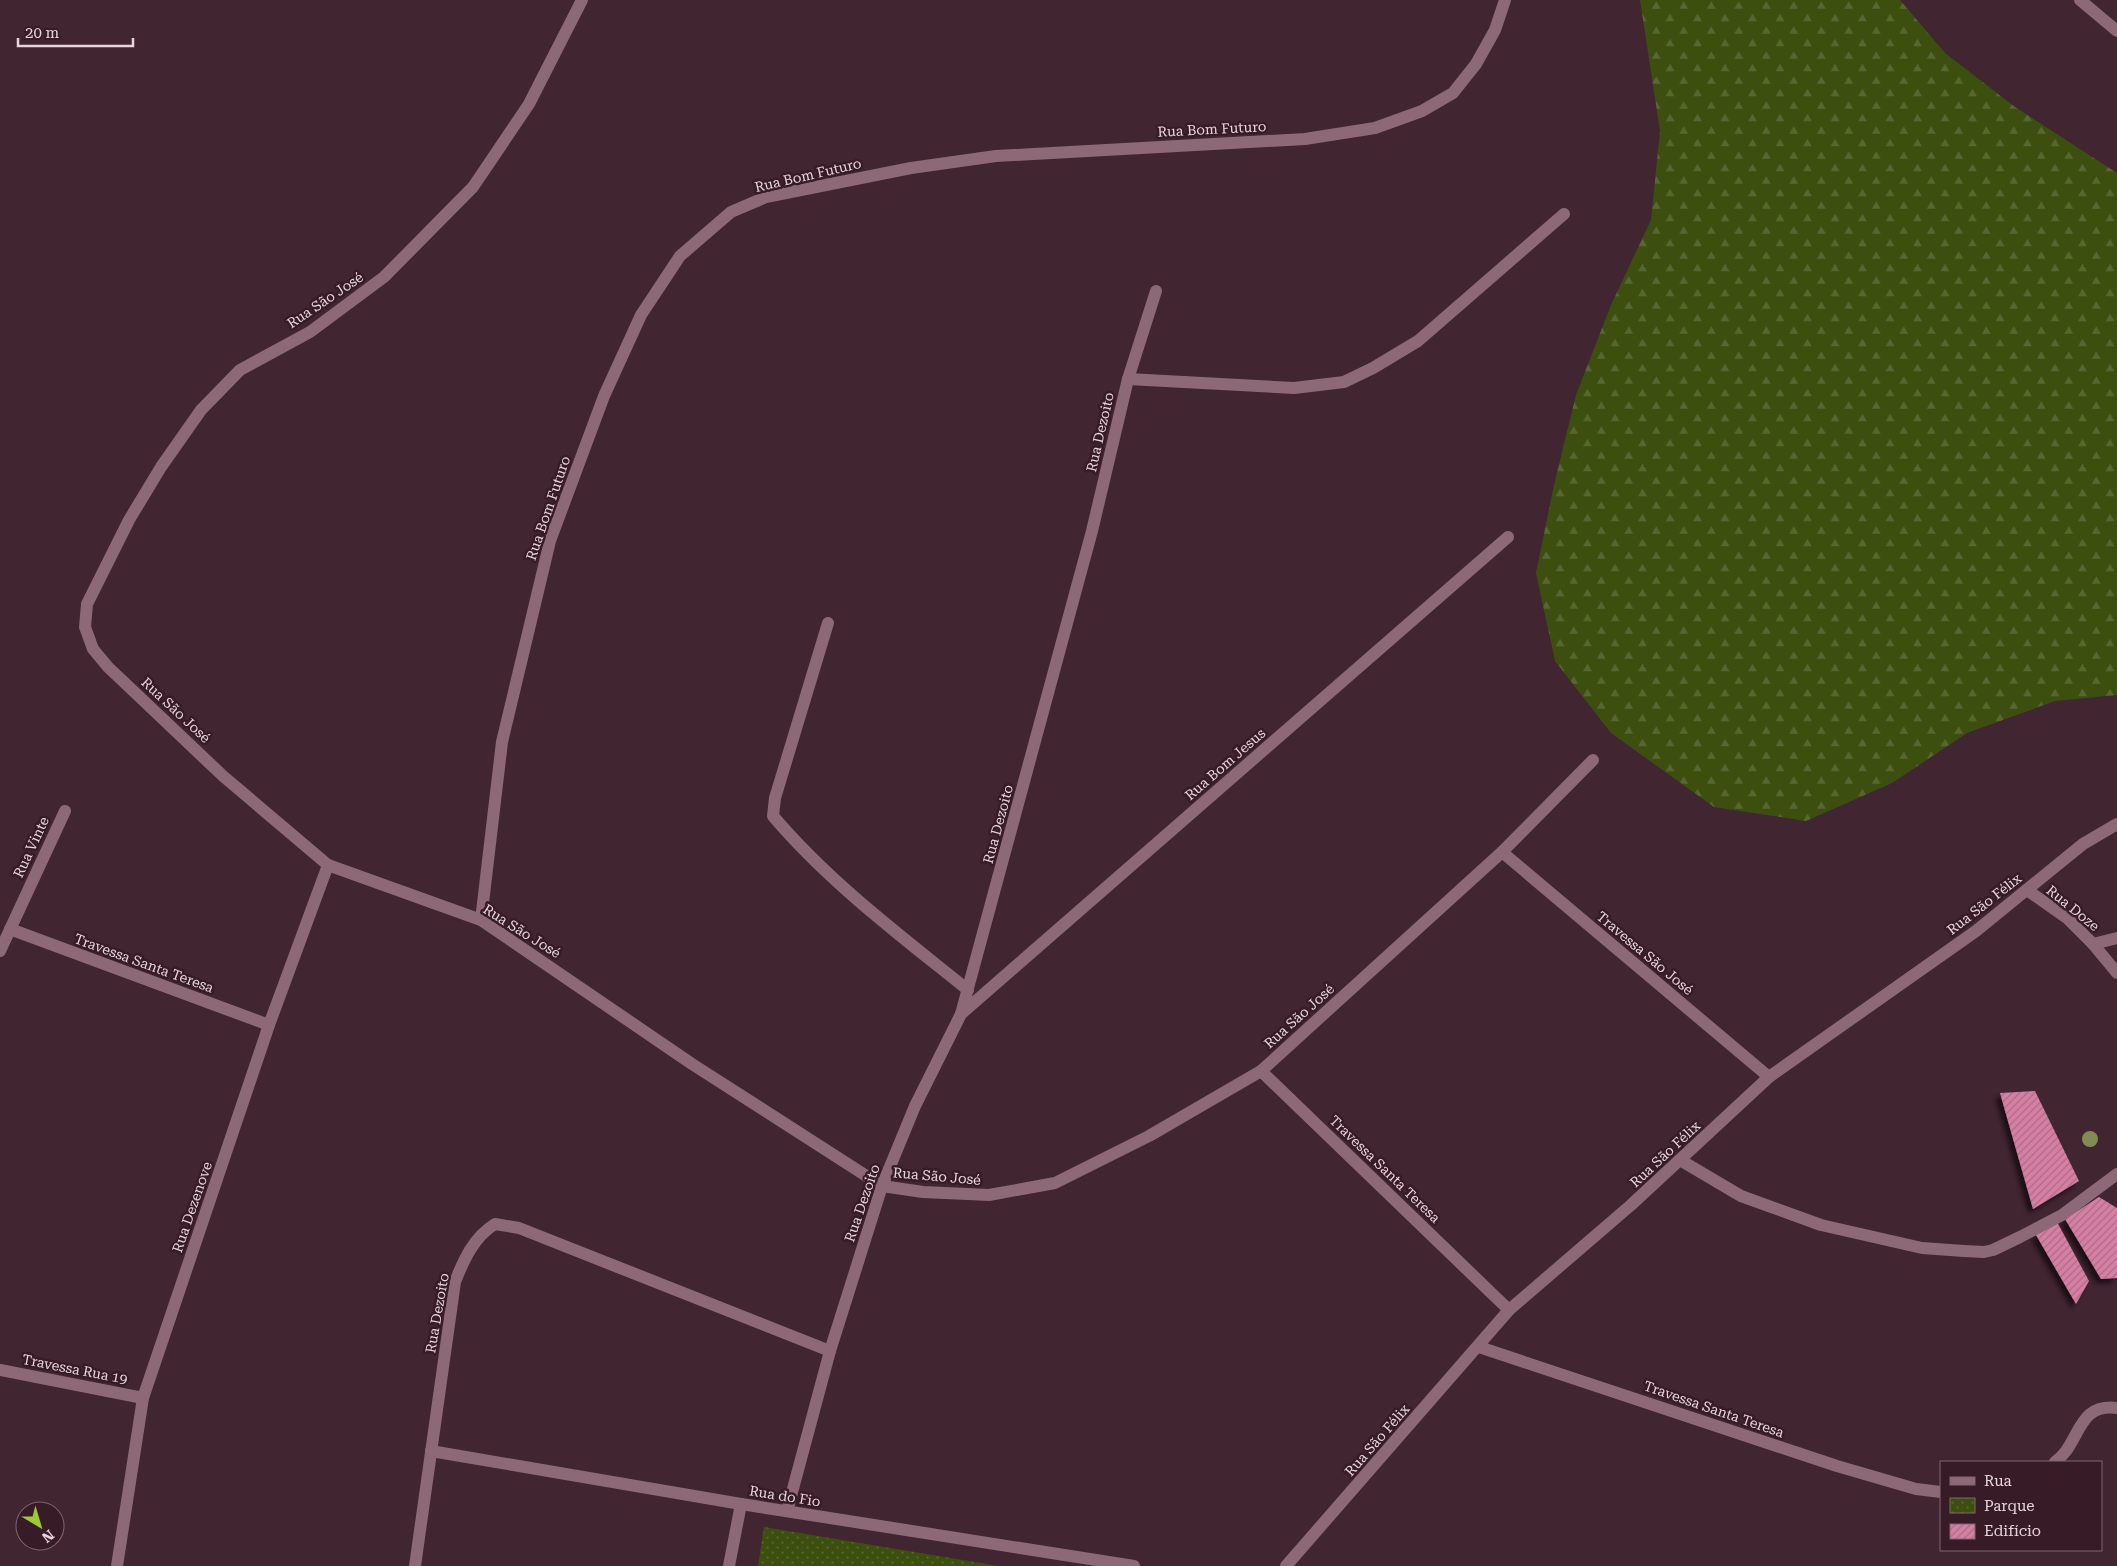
<svg xmlns="http://www.w3.org/2000/svg" width="2117" height="1566" font-family="'Roboto Serif',serif">
<style>
.forest{fill:url(#forest-firs)}
.park{fill:url(#park-dots)}
.building{fill:url(#building-hatch);filter:url(#shadow)}
.lines{fill:none;stroke-linecap:round;stroke-linejoin:round}
.minor{stroke:#8d6877;stroke-width:12}
.tree{fill:#828b53}
.labels{text-anchor:middle;stroke-width:5;stroke-linejoin:round;paint-order:stroke}
.street-label{font-size:14px;fill:#e8d5dc;stroke:#371c27}
</style>
<defs>
<pattern id="forest-firs" width="22" height="20" patternUnits="userSpaceOnUse" patternTransform="scale(1.25)"><rect width="22" height="20" fill="#3c4f0f"/><path d="M5 1l3.5 6h-7zM16 11l3.5 6h-7z" fill="#586731"/></pattern>
<pattern id="park-dots" width="8" height="8" patternUnits="userSpaceOnUse" patternTransform="scale(1.25)"><rect width="8" height="8" fill="#3c4f0f"/><path d="M2 2h.1M6 6h.1" fill="none" stroke="#586731" stroke-width="1.8" stroke-linecap="round"/></pattern>
<pattern id="building-hatch" width="6" height="6" patternUnits="userSpaceOnUse" patternTransform="scale(1.25)"><rect width="6" height="6" fill="#d67fa4"/><path d="M-1 1l2-2M0 6l6-6M5 7l2-2" fill="none" stroke="#ab6c87"/></pattern>
<filter id="shadow"><feDropShadow dx="-4.5" dy="4.5" stdDeviation="2.5" flood-color="#0009"/></filter>
</defs>
<rect width="100%" height="100%" fill="#412531"/>
<path class="forest" d="M1640,0H1900L1945,53L2015,107L2117,173V695L2055,701L1967,733L1892,783L1806,821L1714,807L1611,733L1555,661L1536,573L1554,485L1576,395L1611,305L1651,220L1660,131Z"/>
<path class="park" d="M764,1526V1527L999,1566H758Z"/>
<g class="building">
<path d="M2035,1091L2079,1181L2033,1209L2000,1093Z"/>
<path d="M2099,1197L2117,1208V1278L2101,1279L2065,1219Z"/>
<path d="M2057,1222L2089,1281L2076,1304L2036,1235Z"/>
</g>
<g class="lines">
<g class="minor">
<path d="M582,0L529,104L473,187L384,277L310,332L240,370L201,410L161,467L129,520L87,604L85,627L93,649L108,667L223,776L328,865L481,920L692,1064L882,1186L923,1192L989,1195L1055,1183L1149,1136L1261,1071L1502,852L1593,760"/>
<path d="M2080,0L2117,31"/>
<path d="M1128,379L1294,388L1344,382L1373,368L1418,341L1564,214"/>
<path d="M828,623L775,798L773,816C830,883 901,936 968,990"/>
<path d="M1502,852L1769,1077"/>
<path d="M2027,890L2067,918L2093,944L2117,973"/>
<path d="M481,920L502,742L550,541L604,396L641,315L680,256L731,212L766,197L911,168L996,156L1305,139L1375,128L1422,111L1453,93L1476,64L1495,30L1505,0"/>
<path d="M10,929L269,1025"/>
<path d="M2093,944L2117,938"/>
<path d="M0,951L65,811"/>
<path d="M961,1014L1508,537"/>
<path d="M1261,1071L1509,1310"/>
<path d="M1680,1160L1741,1196L1821,1225L1922,1248L1964,1251L1984,1252L1993,1250L2020,1237L2062,1215L2117,1174"/>
<path d="M1479,1347L1837,1466L1916,1489L1941,1492"/>
<path d="M0,1370L143,1398"/>
<path d="M431,1451L741,1504L1134,1566"/>
<path d="M2055,1462C2059,1459 2063,1455 2066,1451C2081,1430 2083,1404 2117,1408"/>
<path d="M787,1511L830,1351L882,1186L915,1106L961,1014L1092,531L1128,379L1156,291"/>
<path d="M117,1566L143,1398L269,1025L328,865"/>
<path d="M415,1566L455,1282C464,1259 474,1237 495,1224L519,1228L830,1351"/>
<path d="M729,1566L741,1504"/>
<path d="M1286,1566L1509,1310L1631,1205L1769,1077L1976,931L2083,844L2117,824"/>
</g>
</g>
<circle class="tree" cx="2090" cy="1139" r="8"/>
<g class="labels">
<g class="street-label">
<text transform="translate(1212 129) rotate(-3)" y="5">Rua Bom Futuro</text>
<text transform="translate(808 175) rotate(-13)" y="5">Rua Bom Futuro</text>
<text transform="translate(325 300) rotate(-34)" y="5">Rua São José</text>
<text transform="translate(1100 432) rotate(-77)" y="5">Rua Dezoito</text>
<text transform="translate(548 508) rotate(-71)" y="5">Rua Bom Futuro</text>
<text transform="translate(176 710) rotate(43)" y="5">Rua São José</text>
<text transform="translate(1225 764) rotate(-41)" y="5">Rua Bom Jesus</text>
<text transform="translate(998 824) rotate(-75)" y="5">Rua Dezoito</text>
<text transform="translate(31 847) rotate(-65)" y="5">Rua Vinte</text>
<text transform="translate(1984 904) rotate(-38)" y="5">Rua São Félix</text>
<text transform="translate(2073 908) rotate(39)" y="5">Rua Doze</text>
<text transform="translate(522 931) rotate(32)" y="5">Rua São José</text>
<text transform="translate(1645 953) rotate(40)" y="5">Travessa São José</text>
<text transform="translate(144 963) rotate(20)" y="5">Travessa Santa Teresa</text>
<text transform="translate(1299 1016) rotate(-42)" y="5">Rua São José</text>
<text transform="translate(1665 1154) rotate(-43)" y="5">Rua São Félix</text>
<text transform="translate(1385 1169) rotate(44)" y="5">Travessa Santa Teresa</text>
<text transform="translate(937 1176) rotate(5)" y="5">Rua São José</text>
<text transform="translate(862 1203) rotate(-71)" y="5">Rua Dezoito</text>
<text transform="translate(192 1207) rotate(-71)" y="5">Rua Dezenove</text>
<text transform="translate(437 1313) rotate(-80)" y="5">Rua Dezoito</text>
<text transform="translate(75 1369) rotate(11)" y="5">Travessa Rua 19</text>
<text transform="translate(1714 1409) rotate(19)" y="5">Travessa Santa Teresa</text>
<text transform="translate(1377 1440) rotate(-49)" y="5">Rua São Félix</text>
<text transform="translate(785 1496) rotate(9)" y="5">Rua do Fio</text>
</g>
</g>
<rect x="1940" y="1461" width="162" height="90" fill="#371c27" stroke="#7e666f"/>
<rect x="1950" y="1477" width="25" height="8" fill="#8d6877" stroke="#7e666f"/>
<text x="1984" y="1486" font-size="15" fill="#e8d5dc">Rua</text>
<rect x="1950" y="1498" width="25" height="15" fill="url(#park-dots)" stroke="#7e666f"/>
<text x="1984" y="1511" font-size="15" fill="#e8d5dc">Parque</text>
<rect x="1950" y="1524" width="25" height="15" fill="url(#building-hatch)" stroke="#7e666f"/>
<text x="1984" y="1536" font-size="15" fill="#e8d5dc">Edifício</text>
<g transform="translate(40 1526) rotate(142)"><circle r="24" fill="#371c27" stroke="#7e666f"/>
<path d="M0-4L9 19L0 12L-9 19Z" fill="#9dca30"/>
<text y="-8" font-size="14" font-weight="bold" text-anchor="middle" fill="#e8d5dc">N</text>
</g>
<path d="M18 38v8h115v-8" fill="none" stroke="#e8d5dc" stroke-width="2.5"/>
<text x="25" y="38" font-size="15" fill="#e8d5dc" stroke="#371c27" stroke-width="4" paint-order="stroke">20 m</text>
</svg>
